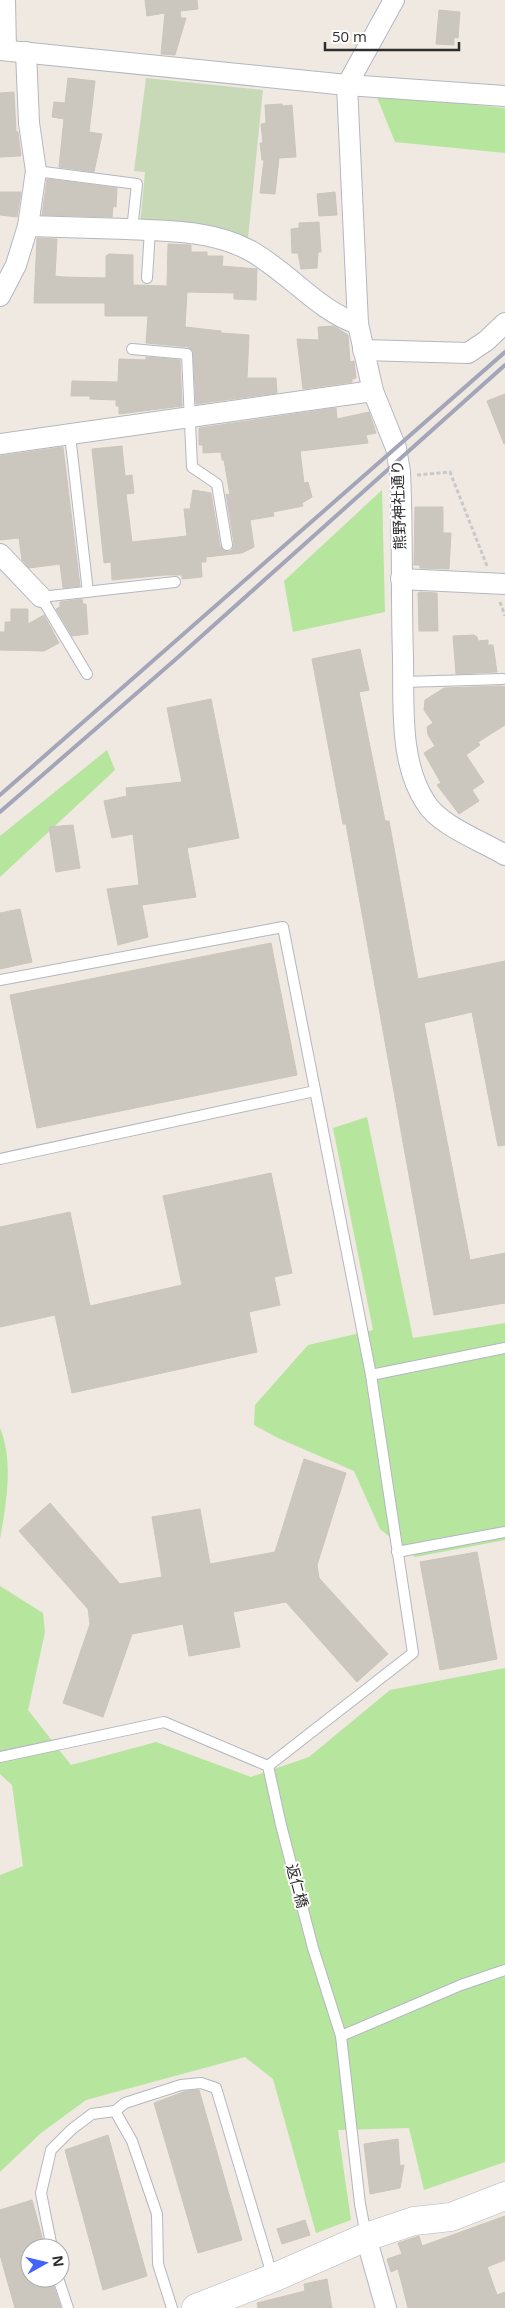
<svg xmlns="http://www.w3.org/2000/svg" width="505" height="2308" font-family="'Open Sans','Noto Sans JP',sans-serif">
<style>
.green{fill:#b6e59e}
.cemetery{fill:#c8d9b8}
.building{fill:#cbc7bf;stroke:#cbc5ba}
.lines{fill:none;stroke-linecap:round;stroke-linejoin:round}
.lane-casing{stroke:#b4b7c1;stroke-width:12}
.street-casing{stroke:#b4b7c1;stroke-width:22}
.secondary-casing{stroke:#b4b7c1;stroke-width:29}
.path{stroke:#c9c9c9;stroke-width:3;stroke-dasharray:4 2.5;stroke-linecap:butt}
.lane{stroke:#fff;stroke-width:10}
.street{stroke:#fff;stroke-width:20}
.secondary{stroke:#fff;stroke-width:28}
.rail{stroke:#a3a6b8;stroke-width:4}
.labels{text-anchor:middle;stroke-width:4;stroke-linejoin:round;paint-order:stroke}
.street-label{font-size:15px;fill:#2e2e2e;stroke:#fff}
</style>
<rect width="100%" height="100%" fill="#efe9e1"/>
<g class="green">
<path d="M376,95L505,108V153L395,142Z"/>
<path d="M382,490L385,612L293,632L284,581Z"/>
<path d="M107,750L115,770L0,877V836Z"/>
<path d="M367,1117L413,1338L505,1323V1540L415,1557L380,1529L354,1471L278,1438L254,1425L255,1405L308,1345L373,1330L333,1128Z"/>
<path d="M0,1428C14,1461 6,1505 0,1539Z"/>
<path d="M0,1586L43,1613L45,1632L28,1710L71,1765L156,1742L251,1777L309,1757L390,1690L505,1668V2162L424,2190L409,2128L338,2130L351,2220L316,2233L273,2079L245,2057L86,2100L41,2133L0,2172V1875L23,1866L12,1785L0,1774Z"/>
</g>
<path class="cemetery" d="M146,78L263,90L248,238L234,239L140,225L145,172L134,171Z"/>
<g class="building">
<path d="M145,0H197L198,9L180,11L181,18H186L175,55L161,54L165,13L147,16Z"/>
<path d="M439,10L460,12L458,38L454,37V45L436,44Z"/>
<path d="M68,78L95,81L89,132L102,134L94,172L59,167L64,119L52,117L54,102L65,103Z"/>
<path d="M14,92L16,132H18L21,156L0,157V93Z"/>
<path d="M282,104L283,106L292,105L296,157L279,158L275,194L260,193L264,160H262L260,143H263L261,124L266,123L265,105Z"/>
<path d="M47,179L117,188L116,207L113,206L112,217L42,215Z"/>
<path d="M0,192H21L17,217L0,215Z"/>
<path d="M335,192L337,215L319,216L317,194Z"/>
<path d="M319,222L321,252H318L317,268L301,269L298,253H292L291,229L299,228V223Z"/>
<path d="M37,238L57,239L55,276L63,277L106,278V256L109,254L133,255V285L167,286L168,244L191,245V252H207V256H223L222,266L257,269L256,300L234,299V293L187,292L185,327L221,331V333L249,335L247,378H276L277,393L196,404L193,351L188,347L146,343L148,316H105V303H34Z"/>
<path d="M334,326L348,335L350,362L354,361L356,378L352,379V382L303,389L297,339L319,340L318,327Z"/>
<path d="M146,357L180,360L182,406L119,414V406H116V400L90,399V396H71L72,381L118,382L119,359L146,360Z"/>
<path d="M505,394V444H504L487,401Z"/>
<path d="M336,408L337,419L369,412L376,433L366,435L368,443L300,451L304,483L308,482L312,497L302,503L303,506L273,512L274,516L250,520L254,547L242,553L206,557V562H201L202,577L182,579V575H165L112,580L111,562L104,563L92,449L122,446L125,476L132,475L134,493L126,494L132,542L187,536L184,509H190L193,490L211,493L220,546L228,552L232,550L234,544L226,494L230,495L224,460H222L221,452L203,453V445H199V428Z"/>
<path d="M63,447L80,586L63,588L60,564L29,568L22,560L19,538L0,540V456Z"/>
<path d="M415,507H443V533H451L449,569L420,568V565H414Z"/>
<path d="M420,592L437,593L438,631H419L418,593Z"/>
<path d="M82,599L83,604H86L88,634L72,636L56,609L60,607V602Z"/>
<path d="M11,609H28V624L44,615L59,643L44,651L0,650V632H5V622H11Z"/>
<path d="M474,635L477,637L478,641L488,640V645H493L497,672L456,674L453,636Z"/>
<path d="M360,649L369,690L359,692L385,821H389L418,979L505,961V1145L498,1146L472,1012L424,1023L470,1260L505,1253V1303L434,1315L346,824H343L312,659Z"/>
<path d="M501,686L505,687V725L478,742L480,745L466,755L484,782L472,790L479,801L459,814L437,785L441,783L424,753L435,746L428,735L427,727L433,723L424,710L425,700L444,688Z"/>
<path d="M211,699L239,838L187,848L196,897L142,905L148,937L118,945L107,889L139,885L133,834L112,838L104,801L127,796L126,788L182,782L167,708Z"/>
<path d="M73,825L80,868L56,872L49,827Z"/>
<path d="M20,909L32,962L0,969V913Z"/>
<path d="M271,943L297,1075L37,1128L10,995Z"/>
<path d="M271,1173L292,1273L274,1277L280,1305L249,1312L257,1352L72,1393L55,1315L0,1327V1227L70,1212L90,1306L182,1285L163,1196Z"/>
<path d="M304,1459L346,1473L317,1565L319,1578L388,1654L357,1682L286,1602L233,1612L240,1647L189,1656L183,1624L132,1634L103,1717L63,1703L90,1624L88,1609L19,1531L50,1503L120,1584L162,1577L152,1517L200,1509L210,1564L275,1552Z"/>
<path d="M477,1552L497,1659L440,1670L420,1562Z"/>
<path d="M199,2090L242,2240L198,2253L154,2103L186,2091Z"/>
<path d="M108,2135L147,2276L103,2290L65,2150Z"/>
<path d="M398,2139L400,2166L404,2165L400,2188L370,2194L364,2144Z"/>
<path d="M32,2200L45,2248H30V2278H51L61,2308H15L0,2255V2210Z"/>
<path d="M505,2216V2260L487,2267L497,2295L505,2292V2308H408L398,2269L391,2272L387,2259L402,2254L398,2243L419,2236L422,2246Z"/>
<path d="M305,2220L310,2235L282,2244L277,2229Z"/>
<path d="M327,2279L332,2308H258L257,2303L305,2291L304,2284Z"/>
</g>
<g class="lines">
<g class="lane-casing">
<g id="lane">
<path d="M36,171L137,184L132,230"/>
<path d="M147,278L150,230"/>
<path d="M132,349L187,354L192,467L217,484L227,545"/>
<path d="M70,435L88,592"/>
<path d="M87,674L41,597L175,582"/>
<path d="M404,682L503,679"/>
<path d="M0,980L283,927L371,1375L505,1348"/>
<path d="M0,1159L315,1091"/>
<path d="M397,1552L505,1532"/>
<path d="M0,1757L164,1722L268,1766L281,1825L313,1948L341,2036L360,2204L366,2235"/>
<path d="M268,1766L413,1653L371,1375"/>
<path d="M341,2036L461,1985L505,1970"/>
<path d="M115,2111L132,2141L157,2214L158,2264L172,2308"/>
<path d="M52,2248L41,2193L51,2150L72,2129L92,2114L115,2111L125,2103L181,2085L201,2083L216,2088L273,2278"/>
<path d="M58,2278L68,2308"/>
</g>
</g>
<g class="street-casing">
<g id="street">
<path d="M5,0L6,50"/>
<path d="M0,50L347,85L505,96"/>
<path d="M347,85L358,324L373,391L396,448L400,472C403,534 401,596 403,658C404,705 399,763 426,803C440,826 482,841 505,855"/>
<path d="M347,85L394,0"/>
<path d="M28,226C61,227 94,228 127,229C169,231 211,230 249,250C288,271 318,311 358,324"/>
<path d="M0,296L16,265L28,226L36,171L29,123L26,52"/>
<path d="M363,350L468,353L486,341L505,323"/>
<path d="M0,444L373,391"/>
<path d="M0,554L41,597"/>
<path d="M401,579L505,584"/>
<path d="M366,2237L386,2308"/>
</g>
</g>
<g class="secondary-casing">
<path id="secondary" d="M196,2308L273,2278L366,2237L414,2221L451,2217L505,2196"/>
</g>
<g class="path">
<path d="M417,475L450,472L487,566"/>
<path d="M500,602L505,616"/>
</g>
<use href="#lane" class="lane"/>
<use href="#street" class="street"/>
<use href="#secondary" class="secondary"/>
<g class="rail">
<path d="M0,795L505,352"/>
<path d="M0,812L176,659L505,365"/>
</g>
</g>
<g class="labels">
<g class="street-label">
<text transform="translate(399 505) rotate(-92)" y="5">熊野神社通り</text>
<text transform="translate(297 1886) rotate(75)" y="5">返仁橋</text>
</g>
</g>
<g transform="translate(45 2263) rotate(82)"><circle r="24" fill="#ffffff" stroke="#ababab"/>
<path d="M0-4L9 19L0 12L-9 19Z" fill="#4264fb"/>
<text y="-8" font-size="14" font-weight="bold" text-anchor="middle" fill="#2e2e2e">N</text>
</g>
<path d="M325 42v8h134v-8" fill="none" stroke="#2e2e2e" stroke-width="2.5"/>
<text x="332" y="42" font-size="15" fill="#2e2e2e" stroke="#ffffff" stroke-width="4" paint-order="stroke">50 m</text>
</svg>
